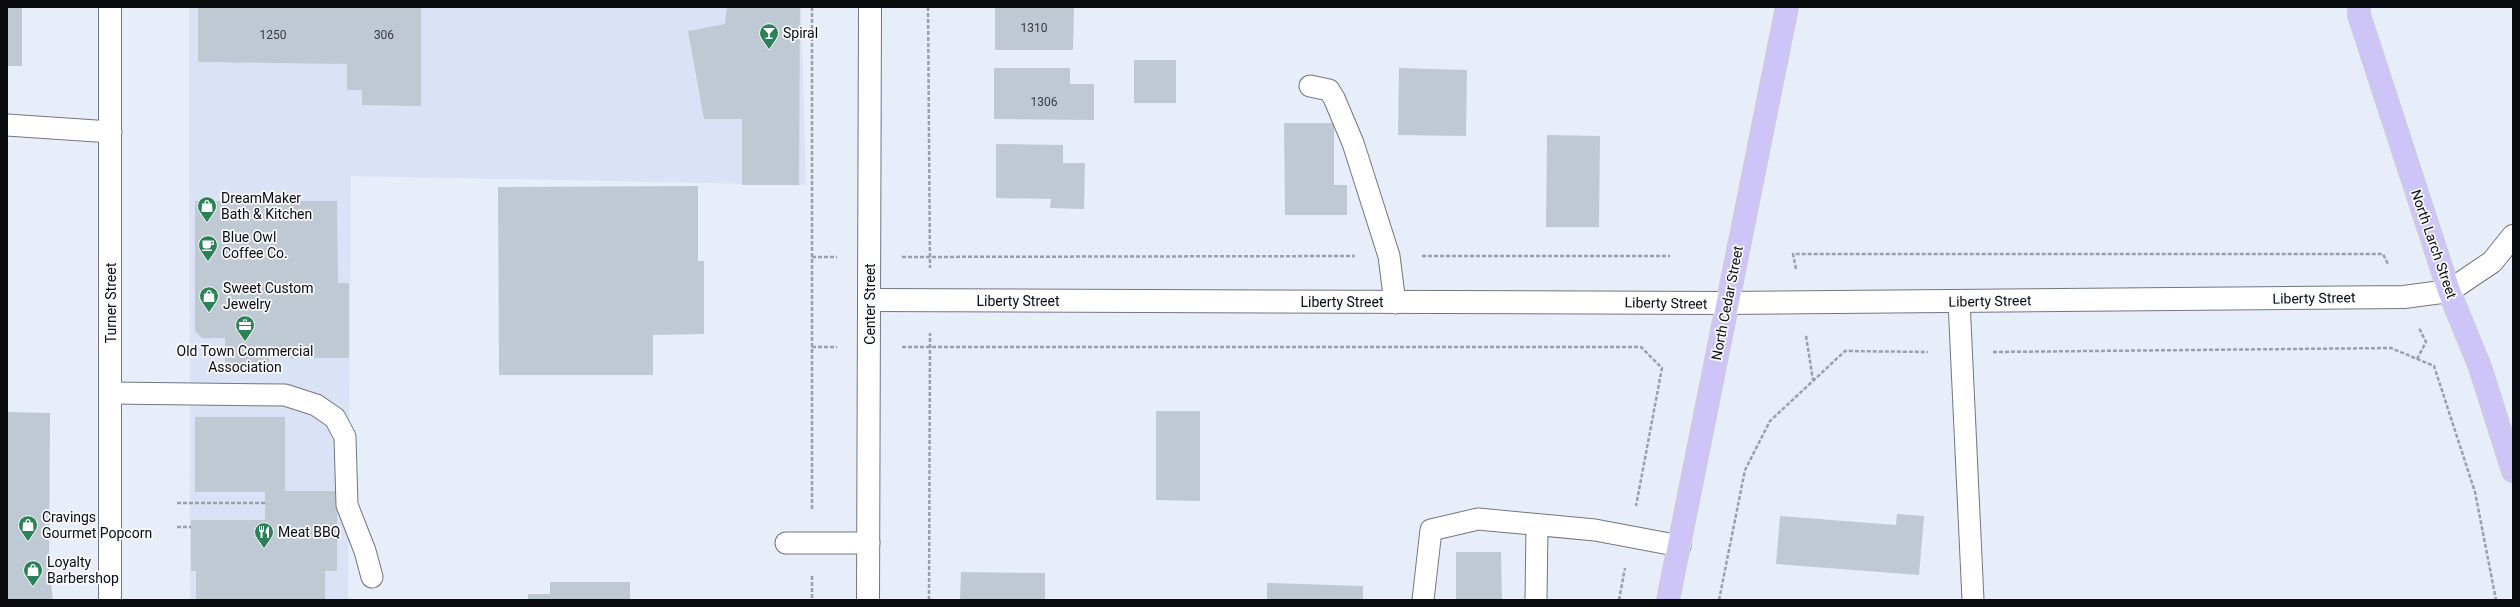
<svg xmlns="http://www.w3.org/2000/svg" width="2520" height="607" font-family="Roboto,sans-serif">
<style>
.built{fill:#dae2f6}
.building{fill:#bec9d3}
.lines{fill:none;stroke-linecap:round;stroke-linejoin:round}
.service-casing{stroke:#717681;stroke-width:23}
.minor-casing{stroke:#717681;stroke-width:24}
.tertiary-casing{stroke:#717681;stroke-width:24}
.primary-casing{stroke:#cececf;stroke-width:24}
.path{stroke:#9b9fa9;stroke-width:2.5;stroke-dasharray:4 2;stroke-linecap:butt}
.service{stroke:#fff;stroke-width:21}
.minor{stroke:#fff;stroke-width:22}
.tertiary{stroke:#fff;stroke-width:22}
.primary{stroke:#cdc4f7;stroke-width:22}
.labels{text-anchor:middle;stroke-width:3.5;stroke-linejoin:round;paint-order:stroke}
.number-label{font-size:12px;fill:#373a40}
.poi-label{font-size:14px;fill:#0a0b0f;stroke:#f9fafd;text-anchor:start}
.street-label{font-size:14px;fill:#0a0b0f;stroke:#f9fafd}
</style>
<rect width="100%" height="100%" fill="#e8edfa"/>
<path class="built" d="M189,7H801L806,185L351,176L348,600H190Z"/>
<g class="building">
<rect x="7" y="7" width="15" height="59"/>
<path d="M198,7H421V106L362,105V90H347V64L198,62Z"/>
<path d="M727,7H800L799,185H742V119H704L688,31L725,24Z"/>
<path d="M995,7H1074L1073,50H995Z"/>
<rect x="1134" y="60" width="42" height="43"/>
<path d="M994,68H1070V84H1094V120L994,119Z"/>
<path d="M1399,68L1467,70L1466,136L1398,135Z"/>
<path d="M1284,123H1334V185H1347V215H1285Z"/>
<path d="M1547,135L1600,136L1599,227H1546Z"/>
<path d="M996,144L1063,145V163H1085L1084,209L1050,208L1051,199L996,198Z"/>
<path d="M698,186V261H704V334L653,335V375H499L498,187Z"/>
<path d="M195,201H337L338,283H349V358H269V370H225V338H202L195,331Z"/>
<path d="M1156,411H1200V501L1156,500Z"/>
<path d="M7,412L50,413L49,567L53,600H7Z"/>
<path d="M195,417H285V491H337V571H325V600H196V571H191V520H265V492H195Z"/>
<path d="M1897,514L1924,516L1919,575L1776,564L1780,516L1896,525Z"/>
<path d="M1456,552H1501L1502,600H1456Z"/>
<path d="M961,572L1045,573V600H960Z"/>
<path d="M550,582H630V600H528V594H550Z"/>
<path d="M1267,583L1363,586V600H1267Z"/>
</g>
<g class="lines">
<g class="service-casing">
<g id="service">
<path d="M1310,86L1329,90L1334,98L1353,143L1389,256L1395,303"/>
<path d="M7,125L111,132"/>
<path d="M1959,301L1973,600"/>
<path d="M110,393L285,395L316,405L335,418L345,437L347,505L365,551L372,577"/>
<path d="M786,543H869"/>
<path d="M1423,600L1431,530L1478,519L1595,530L1680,546"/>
<path d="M1536,600L1537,525"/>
</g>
</g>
<g class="minor-casing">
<g id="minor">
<path d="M870,300L1727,303L2404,297L2449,291L2492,262L2513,236"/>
<path d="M868,600L870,7"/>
</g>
</g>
<g class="tertiary-casing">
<path id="tertiary" d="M110,600V7"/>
</g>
<g class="primary-casing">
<g id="primary">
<path d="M2359,7V15L2449,291L2480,367L2513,471"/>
<path d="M1668,600L1787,7"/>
</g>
</g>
<g class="path">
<path d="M812,7V510"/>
<path d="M928,7L930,268"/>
<path d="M1422,256H1670"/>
<path d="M812,257H837"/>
<path d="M902,257L1355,256"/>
<path d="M1796,269L1793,254H2383L2388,264"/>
<path d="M1806,336L1813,380"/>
<path d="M812,347H837"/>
<path d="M902,347H1641L1662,368L1636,506"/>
<path d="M1993,352L2391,348L2434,366L2475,492L2496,600"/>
<path d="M2417,359L2426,342L2419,328"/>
<path d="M177,503H265"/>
<path d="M177,527H191"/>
<path d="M812,576V600"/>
<path d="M929,600L930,333"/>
<path d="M1619,600L1625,568"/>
<path d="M1719,600L1745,470L1770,421L1845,351L1928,352"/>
</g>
<use href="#service" class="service"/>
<use href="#minor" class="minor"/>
<use href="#tertiary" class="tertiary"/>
<use href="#primary" class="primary"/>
</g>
<defs>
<g id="bar-pin" transform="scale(1)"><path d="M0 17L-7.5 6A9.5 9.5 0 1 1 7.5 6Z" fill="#2a8256" stroke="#f9fafd"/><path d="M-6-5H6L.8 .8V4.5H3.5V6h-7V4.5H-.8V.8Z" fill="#fff"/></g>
<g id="shop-pin" transform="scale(1)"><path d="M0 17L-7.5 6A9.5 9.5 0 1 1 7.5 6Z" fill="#2a8256" stroke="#f9fafd"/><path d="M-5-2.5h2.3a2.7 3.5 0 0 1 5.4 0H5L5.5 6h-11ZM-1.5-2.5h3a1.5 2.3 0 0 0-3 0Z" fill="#fff"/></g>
<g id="cafe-pin" transform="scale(1)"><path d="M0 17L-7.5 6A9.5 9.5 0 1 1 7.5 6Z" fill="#2a8256" stroke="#f9fafd"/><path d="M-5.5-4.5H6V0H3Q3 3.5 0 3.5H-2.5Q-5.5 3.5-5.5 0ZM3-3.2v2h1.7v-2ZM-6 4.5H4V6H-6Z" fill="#fff"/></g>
<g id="office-pin" transform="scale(1)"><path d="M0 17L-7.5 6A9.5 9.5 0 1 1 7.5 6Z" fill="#2a8256" stroke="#f9fafd"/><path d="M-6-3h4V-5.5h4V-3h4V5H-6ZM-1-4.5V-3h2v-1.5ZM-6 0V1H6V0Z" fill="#fff"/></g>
<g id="restaurant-pin" transform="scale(1)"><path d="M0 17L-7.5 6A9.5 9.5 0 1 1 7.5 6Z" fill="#2a8256" stroke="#f9fafd"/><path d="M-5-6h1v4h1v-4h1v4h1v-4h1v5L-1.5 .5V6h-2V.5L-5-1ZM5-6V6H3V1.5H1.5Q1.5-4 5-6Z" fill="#fff"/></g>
</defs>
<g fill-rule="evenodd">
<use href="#bar-pin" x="769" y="33"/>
<use href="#shop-pin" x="207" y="206"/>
<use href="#cafe-pin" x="208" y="245"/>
<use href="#shop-pin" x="209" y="296"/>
<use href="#office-pin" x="245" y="325"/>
<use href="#shop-pin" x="28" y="525"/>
<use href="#restaurant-pin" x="264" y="532"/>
<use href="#shop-pin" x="33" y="570"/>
</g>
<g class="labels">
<g class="number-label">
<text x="1034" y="32">1310</text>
<text x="273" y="39">1250</text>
<text x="384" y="39">306</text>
<text x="1044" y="106">1306</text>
</g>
<g class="poi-label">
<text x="783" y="38">Spiral</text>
<text x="221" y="203">DreamMaker<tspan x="221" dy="16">Bath &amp; Kitchen</tspan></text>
<text x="222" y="242">Blue Owl<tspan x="222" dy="16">Coffee Co.</tspan></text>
<text x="223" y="293">Sweet Custom<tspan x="223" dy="16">Jewelry</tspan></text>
<text x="245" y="356" text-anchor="middle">Old Town Commercial<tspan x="245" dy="16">Association</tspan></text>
<text x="42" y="522">Cravings<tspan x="42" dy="16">Gourmet Popcorn</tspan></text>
<text x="278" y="537">Meat BBQ</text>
<text x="47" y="567">Loyalty<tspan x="47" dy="16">Barbershop</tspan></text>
</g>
<g class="street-label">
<text transform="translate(2434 244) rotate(71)" y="5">North Larch Street</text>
<text transform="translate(2314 298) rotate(-1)" y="5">Liberty Street</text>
<text x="1018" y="306">Liberty Street</text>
<text transform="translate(1990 301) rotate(-1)" y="5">Liberty Street</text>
<text x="1342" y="307">Liberty Street</text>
<text transform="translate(111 303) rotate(-90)" y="5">Turner Street</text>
<text transform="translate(1666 303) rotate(1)" y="5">Liberty Street</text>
<text transform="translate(1727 303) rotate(-79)" y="5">North Cedar Street</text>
<text transform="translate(870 304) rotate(-90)" y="5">Center Street</text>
</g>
</g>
<rect width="2520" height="607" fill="none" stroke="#0a0b0f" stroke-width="16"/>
</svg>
